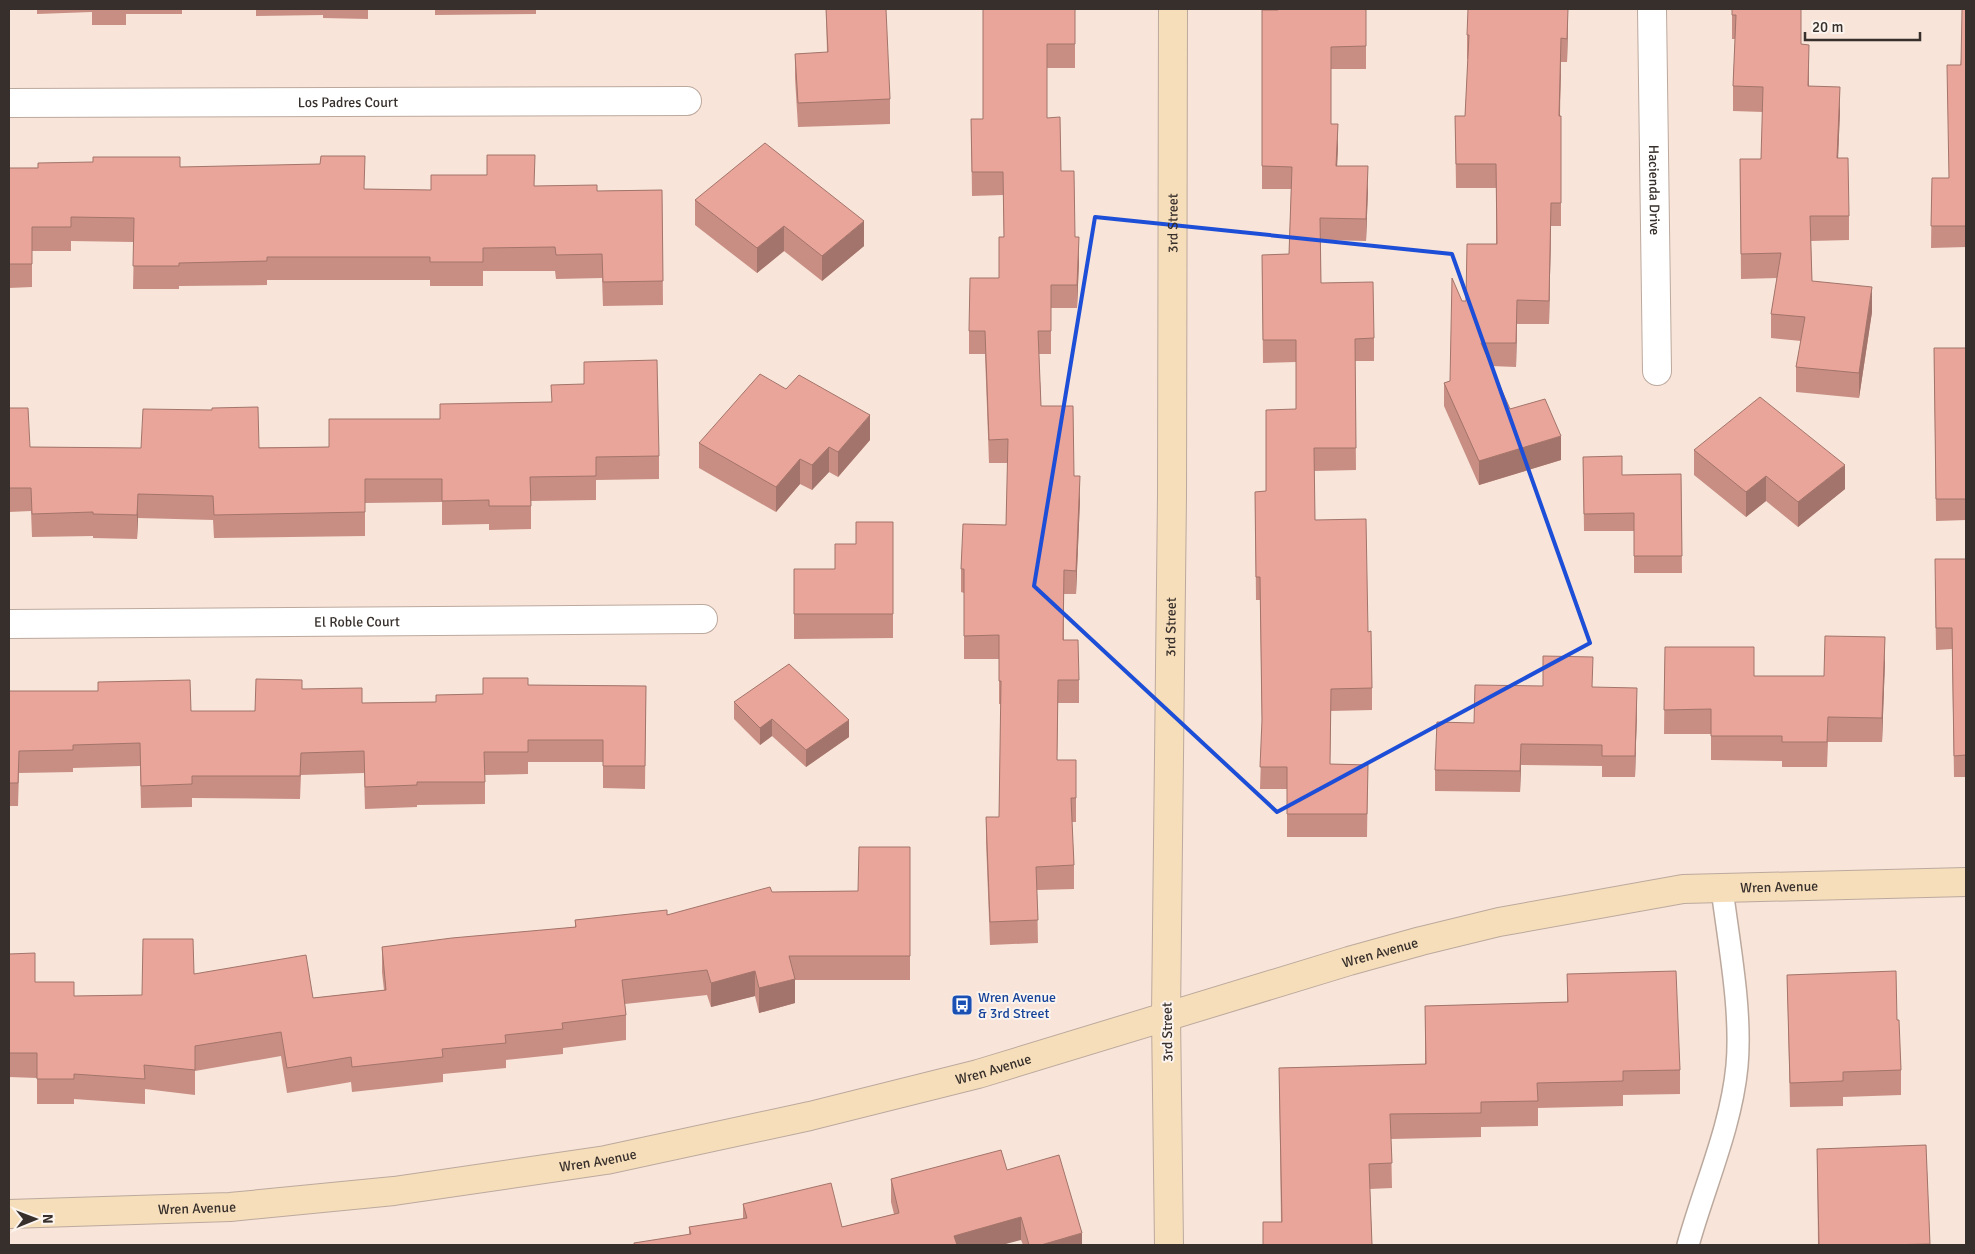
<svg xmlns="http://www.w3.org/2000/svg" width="1975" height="1254" font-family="Signika,sans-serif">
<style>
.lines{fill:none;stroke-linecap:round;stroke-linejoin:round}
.lane-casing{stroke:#bca99e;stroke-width:24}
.street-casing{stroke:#bca99e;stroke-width:30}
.secondary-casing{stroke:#bca99e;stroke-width:30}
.lane{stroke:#fff;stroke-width:21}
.street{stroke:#fff;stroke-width:28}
.secondary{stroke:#f6deba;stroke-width:28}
.wall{fill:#c88e84}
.shaded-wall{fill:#a3746b}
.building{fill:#e9a599;stroke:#a3746b}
.marked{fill:none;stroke:#1d4ed8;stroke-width:4;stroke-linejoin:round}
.labels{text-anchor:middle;stroke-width:4;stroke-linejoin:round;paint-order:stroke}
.street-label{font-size:14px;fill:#372f2b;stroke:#fcf4ef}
.transit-label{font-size:14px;fill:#164399;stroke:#fcf4ef;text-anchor:start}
</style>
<rect width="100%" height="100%" fill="#f8e4d8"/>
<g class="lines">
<g class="lane-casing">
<path id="lane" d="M1688,1245C1704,1187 1731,1128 1737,1066C1742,1011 1729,944 1722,889"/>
</g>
<g class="street-casing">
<g id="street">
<path id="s1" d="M1652,9L1657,371"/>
<path id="s2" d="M9,103L687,101"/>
<path id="s3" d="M9,624L703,619"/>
</g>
</g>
<g class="secondary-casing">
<g id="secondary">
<path id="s4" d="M9,1214L230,1207L394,1191L606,1160L810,1116L978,1074L1349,961L1421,941L1499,922L1683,889L1966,882"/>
<path id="s5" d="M1169,1245L1166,1016L1172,496L1173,9"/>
</g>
</g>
<use href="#lane" class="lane"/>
<use href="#street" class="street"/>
<use href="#secondary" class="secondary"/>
</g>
<g class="wall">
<path d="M37,9H182V14H126V25H92V12L37,14Z"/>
<path d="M256,9H368V19L323,18V15L256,16Z"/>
<path d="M435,9H536V14L435,15Z"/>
<path d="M826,9L890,99V124L798,127L795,78V54L827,53Z"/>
<path d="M1075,9V68H1047V118L1061,171L1075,237L1079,261L1077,308H1051V354H1039L1041,406L1074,476L1080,500L1076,594H1064V640L1079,680V703H1058L1057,760H1076V822H1072L1074,865V889L1037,890L1038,943L990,945L986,841V817H999L1001,704H999V659H964V593L961,592V569L1006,525L1008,463H989L985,354H969V331L999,278L1004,237L1003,195L972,196L971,119H983Z"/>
<path d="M1277,9H1366V69H1331V124L1338,147L1337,166L1368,189L1366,241L1321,240V283L1374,338V361H1355L1356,470L1314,471L1315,520L1368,632L1372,688V710L1331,711L1330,764L1368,765L1367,837H1287V789H1260L1262,727L1260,600H1256L1255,492L1266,491L1296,409V362L1263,363L1262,255L1289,254L1291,189H1262V10H1277Z"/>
<path d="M1732,9L1801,44L1809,69V86L1840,111L1838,158L1849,216V240L1811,241L1812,281L1872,312L1859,398L1796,392V367L1801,341L1771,338V314L1777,278L1741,279L1740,159H1761L1763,112L1733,111V86L1735,39H1732Z"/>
<path d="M1966,9V247L1931,248L1932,178H1949Z"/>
<path d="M1568,23L1567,62H1561L1560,116H1561V226H1551L1549,324H1517L1516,367L1491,366L1510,409L1561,460L1479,485L1444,406V383L1450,381L1462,301H1466L1496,244V188H1456L1455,116H1465L1468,59H1467V35Z"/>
<path d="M180,167L364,189L431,190L535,186L597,191L662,190L663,305L603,306L602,278L556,279L555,271H483V286H430V280H267V285L179,286V289H133L134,242L71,241V251H32V287L9,288V168Z"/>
<path d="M695,200L864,246L822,281L784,251L757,273L695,225Z"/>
<path d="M1934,348H1966V520L1936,521Z"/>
<path d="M584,362L659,456V479L596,480V500L531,501V529L489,530V524L442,525V502L365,503V536L214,538L213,520L138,518L137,539L93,538V536L32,537L31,511L9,512V408L30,447L141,448L329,447L440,419L551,402L584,384Z"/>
<path d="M870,440L838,477L829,472L812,490L800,484L776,512L699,468V443Z"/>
<path d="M1694,450L1845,489L1798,527L1766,501L1746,517L1694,475Z"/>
<path d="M1583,457L1622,475L1681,474L1682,573H1634V531H1584Z"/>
<path d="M893,522V638L794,639V569H835V544H856Z"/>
<path d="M1966,559V777H1954L1952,649L1936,650L1935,581Z"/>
<path d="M1665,647L1754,676H1824L1885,661L1882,742H1828L1827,767H1782V761L1711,760V734H1664Z"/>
<path d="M528,685L646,686L645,789L603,788V762H528V774L485,775V804L417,805V807L365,809L364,773L301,775L300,799L192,798V807L141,808L140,766L73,768V772L19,773L18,806H9V691L191,711H255L302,689L362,703L436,702L483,694Z"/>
<path d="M1593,687L1637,709L1635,777H1602V766L1521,765L1520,792L1435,791V770L1474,723Z"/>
<path d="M734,702L849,737L806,767L772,736L760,745L734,719Z"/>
<path d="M910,847V980H795V1003L759,1013L755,996L711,1007L707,995L625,1004L626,1015V1040L563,1048V1054L506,1060V1068L443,1074V1082L352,1092L351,1082L287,1093L281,1056L195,1071V1095L145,1089V1104L74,1099V1104H37V1078L9,1077V954L35,982L74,996L142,995L194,974L313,998L384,990L382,972V947L575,927V920L667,915L772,892L858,891Z"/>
<path d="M1567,974L1680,1070V1094L1623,1095V1106L1538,1108V1126L1481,1127V1137L1391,1139L1392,1188L1370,1189L1372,1245H1263V1222H1281L1279,1068L1425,1064V1006L1567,1002Z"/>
<path d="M1787,975L1897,1020L1901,1070V1095L1843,1097V1106L1790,1107Z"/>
<path d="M1926,1145L1930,1245H1818L1817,1149Z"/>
<path d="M1007,1170L1082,1245H1023L1021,1240L689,1234V1227L743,1219V1204L842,1227L894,1214L891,1202V1179Z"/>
</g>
<g class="shaded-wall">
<path d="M1568,9V23L1567,62V39Z"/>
<path d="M1561,38V62L1559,140V116Z"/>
<path d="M1809,45V69L1808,111V86Z"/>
<path d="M1840,87V111L1837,183V158Z"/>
<path d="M1338,124V147L1336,188V166Z"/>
<path d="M1368,166V189L1366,241V219Z"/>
<path d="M1551,203V226L1549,324V301Z"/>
<path d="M864,221V246L822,281V256Z"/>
<path d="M784,226V251L757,273V248Z"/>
<path d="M1079,237V261L1077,308V285Z"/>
<path d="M1872,287V312L1859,398V373Z"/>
<path d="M1517,300V324L1516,367V343Z"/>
<path d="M870,415V440L838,477V452Z"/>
<path d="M1561,436V460L1479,485V461Z"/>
<path d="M829,447V472L812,490V465Z"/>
<path d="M800,459V484L776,512V487Z"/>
<path d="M1845,465V489L1798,527V502Z"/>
<path d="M1080,476V500L1076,594V571Z"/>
<path d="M1766,476V501L1746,517V492Z"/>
<path d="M138,494V518L137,539V515Z"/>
<path d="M1885,637V661L1882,742V718Z"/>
<path d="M1637,688V709L1635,777V756Z"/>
<path d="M772,719V736L760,745V728Z"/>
<path d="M849,720V737L806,767V750Z"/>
<path d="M1521,744V765L1520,792V771Z"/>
<path d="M755,971V996L711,1007V983Z"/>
<path d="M795,979V1003L759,1013V988Z"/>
<path d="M1021,1217V1240L1002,1245H954V1236Z"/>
<path d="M1082,1233V1245H1041Z"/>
</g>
<g class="building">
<path d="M826,9H886L890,99L798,103L795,54L828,52Z"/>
<path d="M983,9H1075V44H1047V118L1060,117L1061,171H1074L1075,237H1079L1077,285H1051V331H1038L1041,406H1073L1074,476H1080L1076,571L1064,570L1063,640H1078L1079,680H1058L1057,760H1076V798H1071L1074,865L1036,867L1038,920L990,922L986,817H999L1001,681H999V635L964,636V569H961L963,524L1006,525L1008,439L989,440L985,331H969L970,278H999V237H1004L1003,172H972L971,119H983Z"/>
<path d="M1278,9H1366V46L1331,47V124H1338L1336,166H1368L1366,219L1320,218L1321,283L1373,282L1374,338L1355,339L1356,448H1314L1315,520L1366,519L1368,632L1371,631L1372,688L1331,689L1330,764L1368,765L1367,814H1287V767H1260L1262,720L1260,577H1256L1255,492L1266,491V410L1296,409V340H1263L1262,255L1289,254L1292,167L1262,166V10H1278Z"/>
<path d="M1468,9H1568L1567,39L1561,38L1559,116H1561V203H1551L1549,301L1517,300L1516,343H1481L1510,409L1545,399L1561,436L1479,461L1444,383L1450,381L1452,278L1462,301H1466L1467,244H1497L1496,164H1456L1455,116H1465L1469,35H1467Z"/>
<path d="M1732,9H1801V44L1809,45L1808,86L1840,87L1837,158H1848L1849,216H1810L1812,281L1872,287L1859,373L1796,367L1805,317L1771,314L1781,253L1741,254L1740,159H1761L1763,87L1733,86L1736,15H1732Z"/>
<path d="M1962,9H1966V226H1931L1932,178H1949L1947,65H1961Z"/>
<path d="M765,143L864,221L822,256L784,226L757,248L695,200Z"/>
<path d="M487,155H535L534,186L597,185V191L662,190L663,281L603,282L602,254L556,255L555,247L483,248V262H430V257H267V261L179,263V266H133L134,218L71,217V227H32V264H9V168H38V163L93,162V157H180V167L320,164L321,156H365L364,189L431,190V175H487Z"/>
<path d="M1934,348H1966V499H1936Z"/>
<path d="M657,360L659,456L596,457V476L530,477L531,506H489V500L442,501V479H365V512L214,515L213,496L138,494L137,515L93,514V512L32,514L31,488H9V408H28L30,447L141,448L143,409L212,410V408L258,407L259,448L329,447V419H440V404L552,402L551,385L584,384V362Z"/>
<path d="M760,374L786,389L799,375L870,415L838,452L829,447L812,465L800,459L776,487L699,443Z"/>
<path d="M1760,397L1845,465L1798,502L1766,476L1746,492L1694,450Z"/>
<path d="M1622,456V475L1681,474L1682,556H1634V513L1584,514L1583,457Z"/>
<path d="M856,522H893V614H794V569H835V544H856Z"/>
<path d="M1935,559H1966V755L1954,756L1952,628H1936Z"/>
<path d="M1825,636L1885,637L1882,718L1828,717L1827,742H1782V736H1711V709L1664,710L1665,647H1754V676H1824Z"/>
<path d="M1543,656L1593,657L1592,687L1637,688L1635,756H1602V745L1521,744L1520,771L1435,770L1437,722L1474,723L1475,685L1543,686Z"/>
<path d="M789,664L849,720L806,750L772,719L760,728L734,702Z"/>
<path d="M483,678H528V685L646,686L645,766H603V740H528V752H484L485,782H417V785L365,787L364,751L301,753L300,776H192V784L141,786L140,743L73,745V750L19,751L18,783H9V691H98V682L190,680L191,711H255L256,679L302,680V689L362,688V703L436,702V695L483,694Z"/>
<path d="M859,847H910V956H789L795,979L759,988L755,971L711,983L707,970L622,980L626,1015L562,1023L563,1029L505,1035L506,1043L442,1049L443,1057L352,1067L351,1057L287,1068L281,1032L195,1046V1070L144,1065L145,1079L74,1074V1079H37V1053H9V954L35,953V982H74V996L142,995L143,939H193L194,974L306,955L313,998L386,990L382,947L452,938L576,927L575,920L667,910V915L770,887L772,892L858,891Z"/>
<path d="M1676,971L1680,1070L1623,1071V1081L1537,1083L1538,1101L1481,1102V1113L1390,1114L1392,1163L1369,1164L1372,1245H1263V1222H1282L1279,1068L1426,1064L1425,1006L1568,1002L1567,974Z"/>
<path d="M1896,971L1897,1020H1899L1901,1070L1843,1072V1081L1790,1083L1787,975Z"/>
<path d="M1926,1145L1930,1244L1882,1245H1819L1817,1149Z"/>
<path d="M1001,1150L1007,1170L1059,1155L1082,1233L1041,1245H1029L1021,1217L954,1236L957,1245H634V1243L691,1234L689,1227L747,1218L743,1204L831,1183L842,1227L899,1213L891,1179Z"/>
</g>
<path class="marked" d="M1095,217L1452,254L1590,643L1277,812L1034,586Z"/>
<defs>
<g id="bus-square" transform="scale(1.125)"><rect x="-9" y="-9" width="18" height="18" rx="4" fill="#1a4fb4" stroke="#fcf4ef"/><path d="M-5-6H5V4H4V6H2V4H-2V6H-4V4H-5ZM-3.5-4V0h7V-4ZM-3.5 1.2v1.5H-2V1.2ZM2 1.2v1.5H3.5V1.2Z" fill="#fff"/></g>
</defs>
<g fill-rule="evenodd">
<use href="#bus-square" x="962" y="1005"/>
</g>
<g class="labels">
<g class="street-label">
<text dy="5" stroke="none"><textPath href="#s2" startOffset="339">Los Padres Court</textPath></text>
<text dy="5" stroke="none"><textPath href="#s1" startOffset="181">Hacienda Drive</textPath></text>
<text dy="5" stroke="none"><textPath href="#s5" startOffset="1022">3rd Street</textPath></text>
<text dy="5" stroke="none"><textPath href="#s3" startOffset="348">El Roble Court</textPath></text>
<text dy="5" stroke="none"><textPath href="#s5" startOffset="618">3rd Street</textPath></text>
<text dy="5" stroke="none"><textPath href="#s4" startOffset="1808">Wren Avenue</textPath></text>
<text dy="5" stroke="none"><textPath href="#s4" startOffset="1402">Wren Avenue</textPath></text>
<text transform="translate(1167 1032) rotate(-91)" y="5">3rd Street</text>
<text dy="5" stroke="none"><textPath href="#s4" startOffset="998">Wren Avenue</textPath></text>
<text dy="5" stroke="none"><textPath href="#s4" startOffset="592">Wren Avenue</textPath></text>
<text dy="5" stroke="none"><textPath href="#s4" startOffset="188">Wren Avenue</textPath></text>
</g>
<g class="transit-label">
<text x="978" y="1002">Wren Avenue<tspan x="978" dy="16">&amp; 3rd Street</tspan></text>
</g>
</g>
<rect width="1975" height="1254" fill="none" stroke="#372f2b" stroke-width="20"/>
<g transform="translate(35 1219) rotate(89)" stroke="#fcf4ef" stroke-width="4" paint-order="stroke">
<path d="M0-4L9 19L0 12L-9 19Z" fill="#372f2b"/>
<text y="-8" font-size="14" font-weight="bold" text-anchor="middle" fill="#372f2b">N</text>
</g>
<path d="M1805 32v8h115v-8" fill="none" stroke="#372f2b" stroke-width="2.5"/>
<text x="1812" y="32" font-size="15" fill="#372f2b" stroke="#fcf4ef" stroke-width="4" paint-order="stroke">20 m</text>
</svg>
